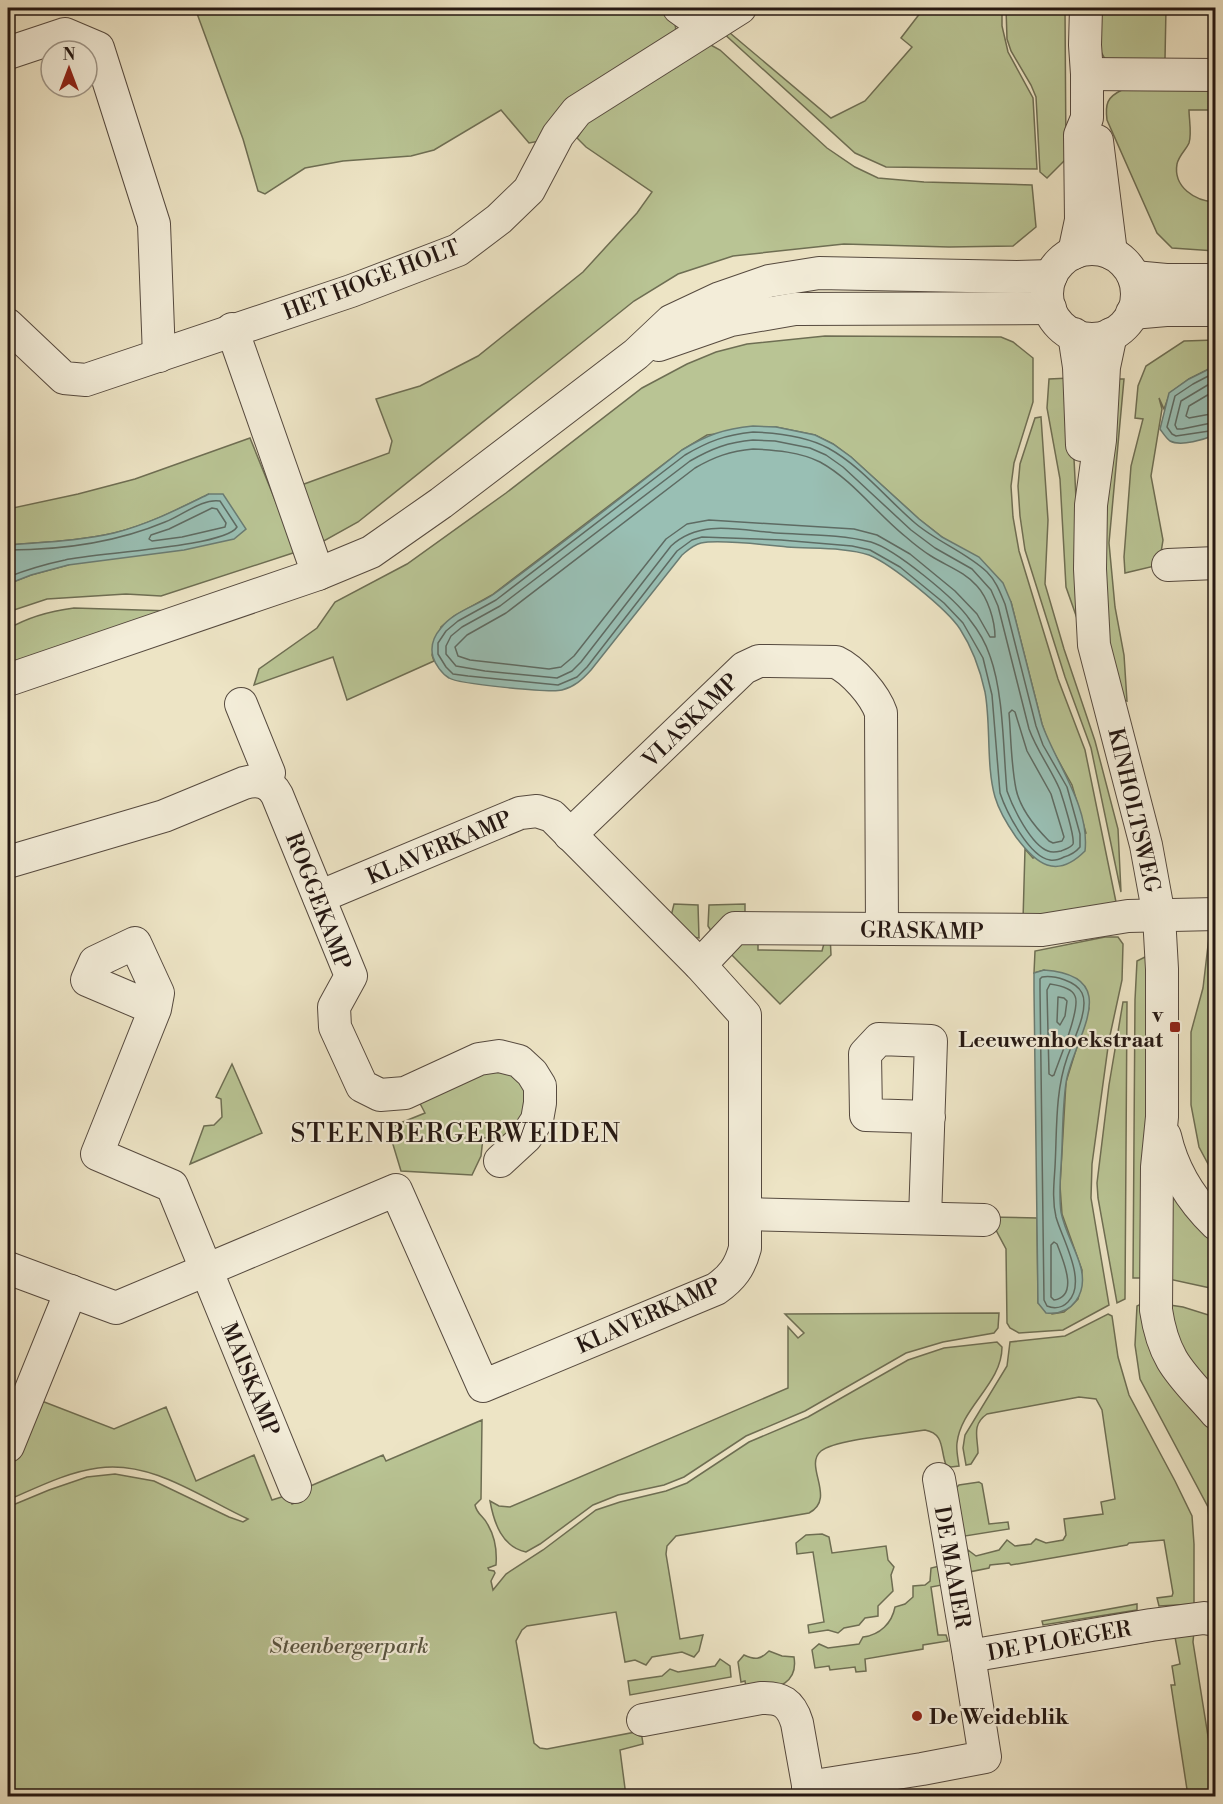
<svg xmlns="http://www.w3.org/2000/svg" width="1223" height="1804" font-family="'Libre Bodoni',serif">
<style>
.green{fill:#b9c494;stroke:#6e6e53;stroke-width:1.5}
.water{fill:#99bfb4;stroke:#6a7c73;stroke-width:1.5}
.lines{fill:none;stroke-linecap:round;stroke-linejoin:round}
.shore{stroke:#5e6b63;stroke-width:1.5}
.minor-casing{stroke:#564a3f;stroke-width:34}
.minor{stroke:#f3edd9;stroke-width:32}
.poi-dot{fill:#8f2418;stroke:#f3edd9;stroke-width:2}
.labels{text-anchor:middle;stroke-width:4.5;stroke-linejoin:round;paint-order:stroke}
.street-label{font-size:22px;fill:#241712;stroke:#f3edd9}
.poi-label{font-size:22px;font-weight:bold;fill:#241712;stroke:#f3edd9;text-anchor:end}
.park-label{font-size:22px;font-style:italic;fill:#585440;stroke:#f3edd9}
.quarter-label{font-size:26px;letter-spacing:1.5px;fill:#241712;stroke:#f3edd9}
</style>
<rect width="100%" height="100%" fill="#ede4c5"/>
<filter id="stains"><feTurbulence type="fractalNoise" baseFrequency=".00333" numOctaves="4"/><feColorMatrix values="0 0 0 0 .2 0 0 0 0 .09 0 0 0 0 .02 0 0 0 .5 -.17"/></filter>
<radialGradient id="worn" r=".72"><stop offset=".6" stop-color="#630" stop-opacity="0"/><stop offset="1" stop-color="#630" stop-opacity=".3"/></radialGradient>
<g class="green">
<path d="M195,8H663C674,14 675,20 676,32L545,140L529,143L501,110L434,150L411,156L343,161L305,168L265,194L258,191L243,139Z"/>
<path d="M924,8H1002V26L1008,52L1033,98L1037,169L886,167L855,153L721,31L724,28L831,118L865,101L912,47L901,38Z"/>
<path d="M1006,8H1065L1066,159L1047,178L1040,172L1036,97L1031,85L1011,51L1007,39Z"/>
<path d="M1098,8H1166L1165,59H1105L1099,48Z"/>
<path d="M709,44L720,50L827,148L855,167L878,178L924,182L1032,185L1036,227L1013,246L949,247L844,244L733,256L678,274L634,301L358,522L322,542L296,487L389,453L392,441L376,399L420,386L478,356L583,272L637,213L652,192L586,147L577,138L588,121Z"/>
<path d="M1122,90H1215V110H1189C1189,119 1192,134 1189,143C1186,150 1179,155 1177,164C1173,187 1195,201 1215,202V251L1172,248L1157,233L1107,120C1105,104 1107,97 1122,90Z"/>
<path d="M825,336L1001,337L1013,342L1033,358V402L1014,463L1011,486L1013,517L1019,551L1058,679L1085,750L1116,902L1023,920L1025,849L1033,858L1086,833L1072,785L1048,742L1042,724L1011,602L942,537L919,519L851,457L833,444L815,435L776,427L707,435L682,450L492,595L454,616L441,627L432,655L434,661L347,700L333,657L254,685L259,669L317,628L335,602L407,564L506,493L642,388L687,364L716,352L747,344Z"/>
<path d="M1215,340V366L1189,379L1170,393L1164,409L1159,398L1162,409L1151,476L1163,540L1159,565L1125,573L1124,557L1131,466L1143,419L1135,418L1138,386L1146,366L1184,341Z"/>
<path d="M1070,378L1076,499L1079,624L1066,587L1060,479L1047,408L1049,379Z"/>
<path d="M1112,379H1124L1109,543L1115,607L1124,655L1127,701L1122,700L1103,620L1102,576Z"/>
<path d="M1041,417L1048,520L1045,584L1064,649L1095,741L1118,829L1121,892L1091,748L1065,677L1025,550L1020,516L1018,486L1020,464L1035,418Z"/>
<path d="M250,438L296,552L161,596L126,594L47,599L8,612V584L31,575L68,565L209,494C179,509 147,525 114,533C79,541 44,542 8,545V509L78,494L135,479Z"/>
<path d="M74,608L173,611L8,666V629C28,617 51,611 74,608Z"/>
<path d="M674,904L698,905L699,938L685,936L671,916Z"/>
<path d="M745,904V916L713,934L708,926L709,905Z"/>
<path d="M1215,931V1177L1199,1147L1191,1105V1032L1203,988L1209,937Z"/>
<path d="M758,934V950L822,951L826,936L830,934L831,955L780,1004L726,949Z"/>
<path d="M1105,937H1118L1123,944L1122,980L1109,1040L1092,1164L1091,1198L1109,1305L1063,1330L1019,1333L1010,1328L1007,1323L1006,1249L989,1217L1037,1218L1038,1303L1052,1314L1064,1312L1078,1299L1081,1284L1082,1270L1062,1214L1060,1186L1066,1082L1089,1008L1044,970L1034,973L1035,951Z"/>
<path d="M1147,956L1150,1278H1133L1135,1000L1137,961Z"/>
<path d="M1123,1002H1127L1125,1299L1117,1303L1098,1198L1097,1183L1109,1085Z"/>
<path d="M497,1063L527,1078L525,1121L501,1137L483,1138L481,1156L472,1175L401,1171L388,1128L425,1113L415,1094Z"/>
<path d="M232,1064L262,1133L190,1164L204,1126L214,1125L222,1117L221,1099L216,1097Z"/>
<path d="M1164,1168L1215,1235V1289L1164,1278Z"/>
<path d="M1150,1300L1215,1425V1610H1210L1211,1540L1208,1507L1140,1379L1135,1345L1137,1306Z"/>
<path d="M1163,1304L1183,1307L1215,1317V1403L1195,1383Z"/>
<path d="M999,1313L998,1328L994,1333L943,1342L906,1353L805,1411L746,1436L684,1477L664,1485L618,1495L593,1505L540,1544L526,1552C502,1547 494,1523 490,1501L499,1506L510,1507L788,1388V1327L798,1338L804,1333L785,1314Z"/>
<path d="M1108,1314L1112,1316L1118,1357L1129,1395L1175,1481L1192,1516L1194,1544V1604L1159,1606L1157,1598L1172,1596L1173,1593L1164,1540L1129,1543L1127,1545L1011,1565L1009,1563L990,1565L989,1568L969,1572L966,1553L968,1550L976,1556L999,1550L1007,1540L1015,1546L1031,1544L1036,1539L1046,1543L1063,1540L1066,1535L1064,1519L1103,1514L1101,1502L1115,1499L1102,1410L1096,1399L1079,1397L987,1414C971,1425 978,1438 978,1453L971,1464L966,1465L963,1448L965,1435L1007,1366L1010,1342L1065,1336Z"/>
<path d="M997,1342L1002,1347C1002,1384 961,1407 957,1443C956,1450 958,1458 959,1466L951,1467L946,1465C940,1449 945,1434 925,1430C903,1434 836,1439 821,1451C803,1466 837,1498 809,1513L676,1536L667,1546L666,1554L680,1639L703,1635L699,1651L694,1657L682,1652L652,1657L646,1665L635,1660L625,1662L616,1612L527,1626L522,1630L516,1641L534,1743L540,1748L547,1749L641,1731L643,1744L620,1750L626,1796H8V1507L49,1490L87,1477L115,1474L154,1481L229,1517L243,1522L248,1519C202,1498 152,1460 98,1468C67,1472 36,1488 8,1500V1463L34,1398L114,1429L166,1407L196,1481L254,1455L272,1500L288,1495L292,1504L297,1502L294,1493L383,1455L386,1461L482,1420L481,1499L475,1505C477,1515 484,1516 488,1525C495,1537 497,1552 496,1565L488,1568L489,1570L494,1571L495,1573L491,1581L493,1590L506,1574L543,1550L596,1510L620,1502L666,1491L687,1483L749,1442L808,1417L908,1360L944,1348Z"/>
<path d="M979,1482L982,1484L989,1524L1008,1522L1009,1529L959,1537L956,1488L959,1485Z"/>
<path d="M822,1534L829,1537L832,1553L886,1546L888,1560L894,1567L891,1575L893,1591L878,1606V1616L865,1618L859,1625L844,1628L838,1633L828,1630L809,1633L808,1625L824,1622L813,1552L797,1554L796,1543L806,1535Z"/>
<path d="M944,1565L947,1584L931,1587L938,1635H946L948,1641L923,1645V1649L865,1659L866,1671L856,1672L855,1667L830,1670L829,1666L815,1668L812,1650L819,1644L828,1648L859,1644L863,1637C880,1635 892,1623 895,1607L905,1604L913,1597V1586L925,1585L930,1581L931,1568Z"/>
<path d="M1137,1604V1610L1043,1625L1042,1621Z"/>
<path d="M1194,1631L1193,1642L1215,1780V1796H1188L1171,1685H1175L1172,1666L1180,1664L1175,1637L1045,1659Z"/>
<path d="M769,1651L782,1656L794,1657C799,1688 771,1688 747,1693L745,1681L741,1682L738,1662L744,1655C755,1660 760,1660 769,1651Z"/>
<path d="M720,1659L730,1666L731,1677L630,1695L628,1681L662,1676L670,1669L678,1672L715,1666Z"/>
</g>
<g class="water">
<path d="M1215,366V435C1205,439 1181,447 1170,441C1166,438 1163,433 1160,429L1169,393L1189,379Z"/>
<path d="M753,426L776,427L815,435L833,444L851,457L919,519L942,537L979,557L1003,583L1011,602L1042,724C1056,764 1090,806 1085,851C1056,880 1036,864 1016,837C1007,824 999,811 995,797C986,766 991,724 985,692C980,669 973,649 960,629C947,609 891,564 869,555C846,547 811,549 787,547C767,545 719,539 701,543C693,545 688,550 682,555L591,670C582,680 574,687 562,690C551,693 458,684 449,678C442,674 435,664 433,657C430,646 434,636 441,628C454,611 477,606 494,594C557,547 620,499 682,450C707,435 723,429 753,426Z"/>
<path d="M209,494H223L246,529L234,539L184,550L68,565L31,575L8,584V545C43,542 79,541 114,533C147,525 178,509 209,494Z"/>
<path d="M1044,970C1127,976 1072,1040 1066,1083C1062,1110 1063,1139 1061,1166C1060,1181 1059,1197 1061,1212C1065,1232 1076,1249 1081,1268C1087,1293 1073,1316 1046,1313L1038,1303L1034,990V973Z"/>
</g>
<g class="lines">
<g class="shore">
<path d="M1216,372L1193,384L1175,396L1167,427L1172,434L1176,436L1216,430"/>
<path d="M1216,380L1181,401L1175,425L1177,429H1182L1216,422"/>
<path d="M1216,390L1189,406L1186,416L1189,418L1216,413"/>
<path d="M753,432C778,433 806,436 828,448C861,466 887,499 915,523C937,542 966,552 987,572C996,581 1000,592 1005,604L1036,726L1043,745L1067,787L1080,834V847C1075,853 1071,855 1064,857C1060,859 1055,861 1050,860C1029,857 1006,811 1000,793L992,695L983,658L963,623L944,603L900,567L870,550L852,546L781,540L702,537L692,540L677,551L587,667L577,677L558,685L468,676L453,674L446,667L438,654V643L446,631L458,621L496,600L685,455C709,441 725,435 753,432Z"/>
<path d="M753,440L775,441L810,448L826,455L843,467L911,530L935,548L972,569L991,590L998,606L1029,729C1037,751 1051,769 1060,790C1063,799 1075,837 1073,844C1071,848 1065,849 1061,851C1057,852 1052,853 1048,851C1031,845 1013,808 1007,791C1003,750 1004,695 990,656C986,644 978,630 970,620C956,599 895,549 871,542C840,534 807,535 776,533C739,530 700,519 671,546L581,662L572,671L557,678L485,671L456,666L446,654V646L451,636L462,627L500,606L690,461C711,449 728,442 753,440Z"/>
<path d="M753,449C775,450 800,452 820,462C853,480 877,514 906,537C914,544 923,551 931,556C947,566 965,572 977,586C988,598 995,621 995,637H990L977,614L955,591L910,554L877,535L854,529L709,520L687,524L666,539L574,656L561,667L549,669L470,660L458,656L455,647L467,635L506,613L695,468C714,457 730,451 753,449Z"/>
<path d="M212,508L217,509L226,523L225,527L182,537L152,541L149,539L151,535L169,529Z"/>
<path d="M8,550C61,550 115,543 165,522C182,516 202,498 220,501L237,527C225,547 94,553 65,560C46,564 26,570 8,577"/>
<path d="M1012,710L1015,712L1027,751L1051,794L1064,837L1062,841L1053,843L1049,841C1035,827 1020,808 1016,789C1011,764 1011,737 1009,713Z"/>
<path d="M1042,977C1054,975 1076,981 1082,993C1090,1009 1072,1043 1067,1058C1055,1092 1057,1131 1055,1167C1054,1183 1052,1200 1056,1217C1062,1239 1088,1282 1068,1302C1062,1308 1054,1309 1047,1306L1044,1300L1040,990V979Z"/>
<path d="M1050,984C1057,985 1072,988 1075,996C1081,1008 1059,1060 1054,1075L1052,1076L1049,1074L1047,990Z"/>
<path d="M1058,997L1064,998L1067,1001L1065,1016L1060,1025L1057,1022Z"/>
<path d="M1054,1242L1057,1244C1062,1258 1080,1296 1054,1300L1051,1297V1245Z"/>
</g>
<g class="minor-casing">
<g id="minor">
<path d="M679,8L707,28"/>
<path d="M8,53L65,34L98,48L154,224L159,356"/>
<path d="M1087,74L1216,75"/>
<path d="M1097,141L1111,253"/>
<circle cx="1092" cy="294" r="45"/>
<path d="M1074,253L1081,220L1080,135L1087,118V74L1085,45L1086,8"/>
<path d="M1134,277L1166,280H1216"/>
<path d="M1132,313L1166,310H1216"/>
<path d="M8,325L64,378L86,380L351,291L458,250L499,219L529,190L558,135L577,111L740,8"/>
<path d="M232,329L318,574"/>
<path d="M1074,334L1079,367L1082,445"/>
<path d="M1111,334L1104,367L1100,440L1091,505L1090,569L1094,645L1146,845L1159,916L1162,969V1117L1157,1167L1156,1310C1164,1363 1183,1375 1216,1413"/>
<path d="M659,345L731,320L795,309L1050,308"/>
<path d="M1168,565L1216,563"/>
<path d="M8,680L318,574L371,552L441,503L636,354L671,321L720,298L769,281L819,273L1017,277L1051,276"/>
<path d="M241,704L269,773L266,783"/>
<path d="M570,835L744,668L759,661H769L836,662C853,670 875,695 881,713L882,929"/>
<path d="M8,862L164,816L244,783C259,779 270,782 277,795L351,976L334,1007L335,1027L362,1086L380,1095L405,1093L479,1059L499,1056L519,1061L532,1073L540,1086V1103L537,1120L526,1137L500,1161"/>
<path d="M700,965L735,928L1042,930L1128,916L1216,914"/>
<path d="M155,1009L87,980L95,962L135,943L158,993L155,1009L97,1154L172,1186L295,1487"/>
<path d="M1165,1136C1173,1171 1190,1199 1216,1224"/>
<path d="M745,1214L984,1220"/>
<path d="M925,1218L931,1041L879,1039L865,1054L866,1115L929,1117"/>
<path d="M8,1268L116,1308L396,1190L483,1386L716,1289C732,1278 740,1267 745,1248V1015L700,965L552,816L537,811L520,813L319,897"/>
<path d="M8,1446L71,1291"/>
<path d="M939,1479L969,1656"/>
<path d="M643,1720L761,1698C781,1697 791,1703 797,1723L810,1796"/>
<path d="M808,1787L922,1769L985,1757L969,1656L1151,1625L1204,1618L1216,1620"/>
</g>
</g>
<use href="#minor" class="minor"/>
</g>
<g class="poi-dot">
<rect x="1169" y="1021" width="12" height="12" rx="3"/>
<circle cx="917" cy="1716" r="6"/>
</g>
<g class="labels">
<g class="street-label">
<text transform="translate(371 279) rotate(-21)" y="8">HET HOGE HOLT</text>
<text transform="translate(690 720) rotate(-44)" y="8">VLASKAMP</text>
<text transform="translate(1135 810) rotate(77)" y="8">KINHOLTSWEG</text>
<text transform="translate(439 847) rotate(-23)" y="8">KLAVERKAMP</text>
<text transform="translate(319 901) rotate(69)" y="8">ROGGEKAMP</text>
<text transform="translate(922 930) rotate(1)" y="8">GRASKAMP</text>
<text transform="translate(648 1315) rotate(-24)" y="8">KLAVERKAMP</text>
<text transform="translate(251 1379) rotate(68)" y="8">MAISKAMP</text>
<text transform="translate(953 1567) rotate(80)" y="8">DE MAAIER</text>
<text transform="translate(1059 1640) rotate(-10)" y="8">DE PLOEGER</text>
</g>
<g class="poi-label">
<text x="1163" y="1022">v<tspan x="1163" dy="25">Leeuwenhoekstraat</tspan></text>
<text x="929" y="1724" text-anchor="start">De Weideblik</text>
</g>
<g class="park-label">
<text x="349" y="1653">Steenbergerpark</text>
</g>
<g class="quarter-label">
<text x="456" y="1142">STEENBERGERWEIDEN</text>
</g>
</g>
<rect width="1223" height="1804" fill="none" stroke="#ede4c5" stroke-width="30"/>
<rect x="9" y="9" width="1205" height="1786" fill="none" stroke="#241712" stroke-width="3"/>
<rect x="15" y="15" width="1193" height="1774" fill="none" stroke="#241712" stroke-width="1.5"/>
<g transform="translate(69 69)"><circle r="28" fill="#f3edd9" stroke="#a09789" stroke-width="1.5"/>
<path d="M0-4.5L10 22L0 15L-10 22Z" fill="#8f2418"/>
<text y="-9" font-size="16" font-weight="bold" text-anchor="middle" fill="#241712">N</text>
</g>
<rect width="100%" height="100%" filter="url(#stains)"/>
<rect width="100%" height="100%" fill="url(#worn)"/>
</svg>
